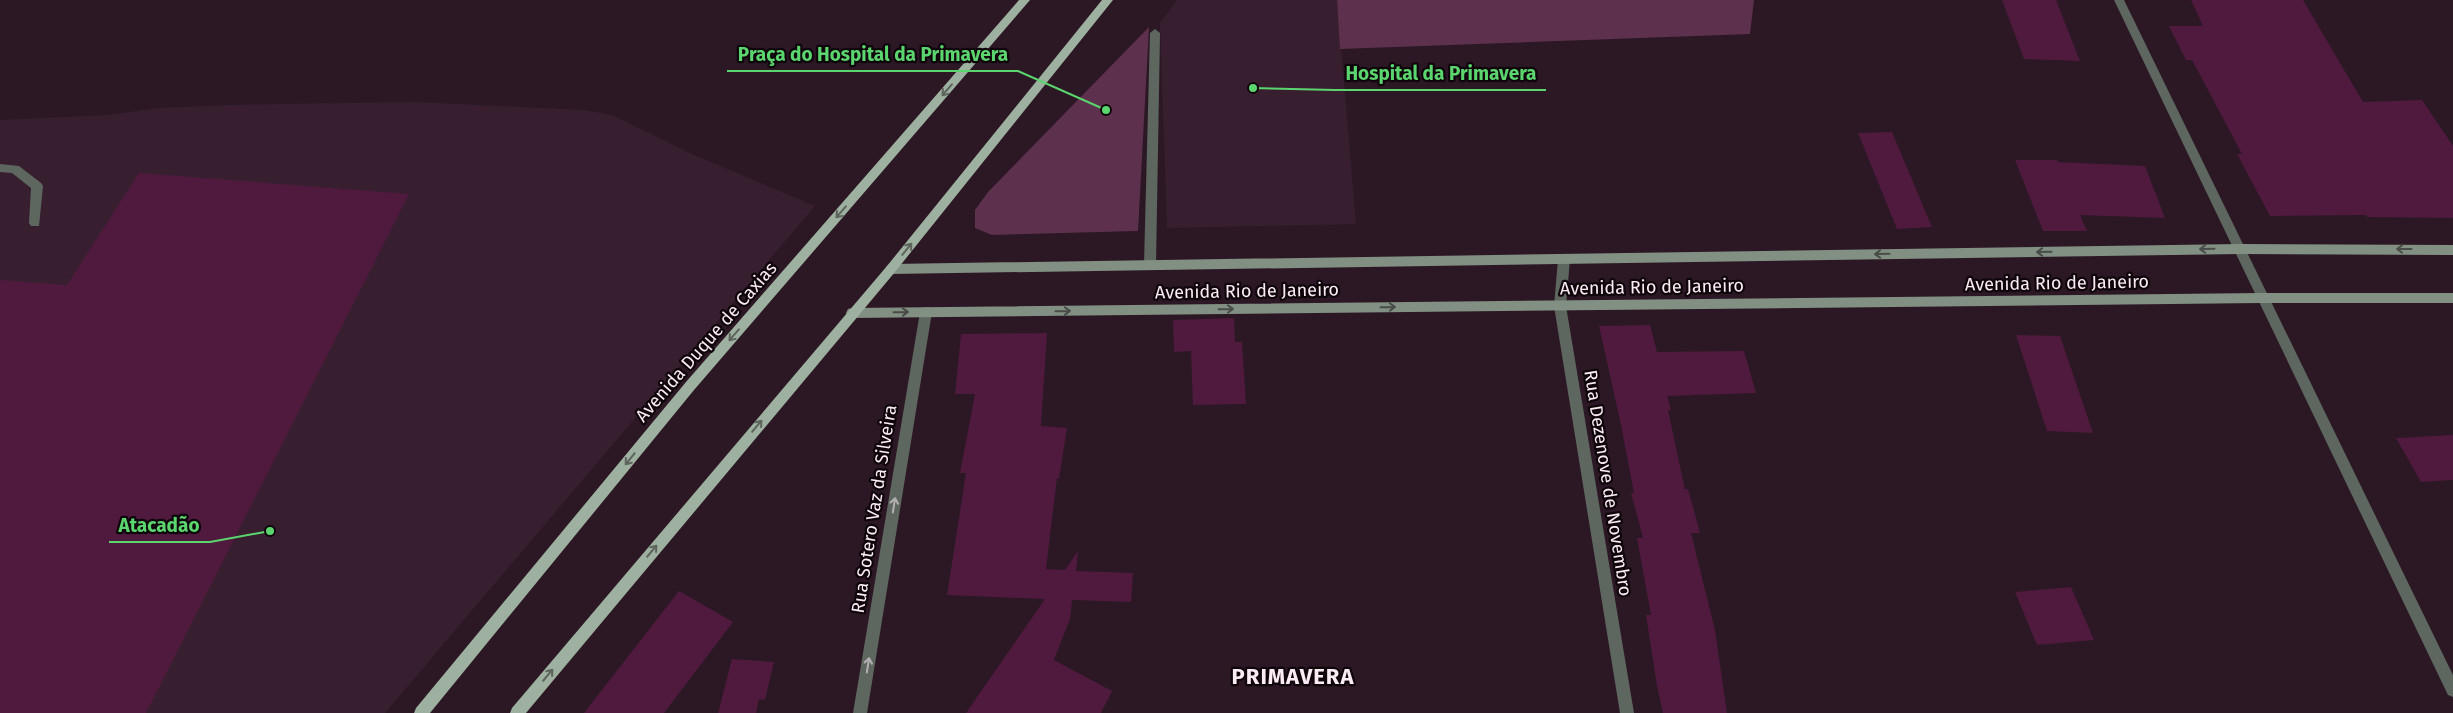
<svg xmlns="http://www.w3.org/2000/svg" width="2453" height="713" font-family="'Fira Sans',sans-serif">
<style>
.built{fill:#381f2f}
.green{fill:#5d304d}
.building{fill:#4f1a3e}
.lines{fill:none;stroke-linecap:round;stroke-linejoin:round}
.lane{fill:#5e675f;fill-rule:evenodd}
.street{fill:#5e675f;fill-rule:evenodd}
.secondary{fill:#829083;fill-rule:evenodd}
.primary{fill:#9eb09f;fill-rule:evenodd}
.oneway{stroke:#5d645c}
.oneway2{stroke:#484b47}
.oneway3{stroke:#b4b0b1}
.labels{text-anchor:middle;stroke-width:4.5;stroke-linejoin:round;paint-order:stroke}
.street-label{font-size:18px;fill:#fbecf4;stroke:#0e060b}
.district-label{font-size:22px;font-weight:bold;letter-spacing:1px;fill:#fbecf4;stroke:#0e060b}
.leader{fill:none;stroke:#5bd56e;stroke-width:2}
.callout-dot{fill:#5bd56e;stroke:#0e060b;stroke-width:2}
.callout-label{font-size:19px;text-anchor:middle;font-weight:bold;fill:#5bd56e;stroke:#0e060b;stroke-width:4.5;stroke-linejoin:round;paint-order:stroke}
</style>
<rect width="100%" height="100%" fill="#2b1824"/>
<g class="built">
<path d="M1177,0H1337L1356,224L1167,228L1160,23Z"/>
<path d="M415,102L583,110L612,115L694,155L815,206L385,713H0V120L108,115L159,108L229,105Z"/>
</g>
<g class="green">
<path d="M1337,0H1754L1750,34L1340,49Z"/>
<path d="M1149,27L1138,231L992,235L975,228V210L988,192Z"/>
</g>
<g class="building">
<path d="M2002,0H2056L2080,61L2024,59Z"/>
<path d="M2191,0H2303L2363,102L2422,100L2453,146V218L2367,217L2366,215L2270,216L2237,154H2242L2192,60H2186L2169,26H2203Z"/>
<path d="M1892,132L1932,227L1897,229L1858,133Z"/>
<path d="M2015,160H2057L2058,162L2145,166L2165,218L2080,215L2087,231H2043Z"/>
<path d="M139,173L409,194L146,713H0V280L67,285Z"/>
<path d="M1234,318L1235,342H1242L1246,404L1193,405L1191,351L1174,352L1173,320Z"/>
<path d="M1650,325L1657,352L1744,351L1756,393L1667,396L1671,410H1668L1685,490L1688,489L1700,533H1691L1715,630L1727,713H1663L1657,686L1646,615H1651L1637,538H1643L1631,493H1634L1621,425L1599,326Z"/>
<path d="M1047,333L1041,426L1067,428L1059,479L1057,478L1046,569L1065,570L1078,551L1076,571L1133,573L1131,602L1072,600L1070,619L1054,660L1112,691L1101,713H966L1045,599L947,595L966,473H960L975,394H955L961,334Z"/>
<path d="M2016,335L2060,336L2093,433L2047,431Z"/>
<path d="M2453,435V480L2421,482L2396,438Z"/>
<path d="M2071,587L2094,640L2037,645L2015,592Z"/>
<path d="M679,591L733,622L664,713H584Z"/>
<path d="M732,659L774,662L765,700L759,699L756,713H718Z"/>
</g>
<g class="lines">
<path class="lane" d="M0,164L19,166L41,183L43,186L39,226H31L29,223L31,188L12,173L0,172Z"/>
<g class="street">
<path d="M2114,0H2124L2453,675V697L2448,695Z"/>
<path d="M1155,29L1160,33L1156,265L1154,268H1146L1144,265L1150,33Z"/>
<path d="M1564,254L1568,256L1570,259L1566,306L1634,713H1620L1554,306L1558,259L1560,256Z"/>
<path d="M926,307L930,308L932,312L867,713H853L920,312L922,308Z"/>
</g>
<g class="secondary">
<path d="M2240,244L2453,245V255L2240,254L891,274L887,272L885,269L887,266L891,264Z"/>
<path d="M2262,293H2453V303H2262L852,318L848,317L846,313L848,309L852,308Z"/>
</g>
<g class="primary">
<path d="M1019,0H1030L694,390L430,713H414L416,708L686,382Z"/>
<path d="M1102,0H1113L895,272L526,713H510L512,708L887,266Z"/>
</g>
</g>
<defs><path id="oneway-shaft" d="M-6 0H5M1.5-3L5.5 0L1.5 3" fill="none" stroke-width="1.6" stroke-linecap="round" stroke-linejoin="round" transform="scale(1.25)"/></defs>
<g class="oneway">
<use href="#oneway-shaft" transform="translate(947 90) rotate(131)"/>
<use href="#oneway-shaft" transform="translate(841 212) rotate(131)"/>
<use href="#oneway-shaft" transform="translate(907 249) rotate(-51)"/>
<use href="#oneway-shaft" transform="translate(734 335) rotate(131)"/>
<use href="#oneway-shaft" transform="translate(757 426) rotate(-50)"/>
<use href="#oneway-shaft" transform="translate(630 459) rotate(129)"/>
<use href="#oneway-shaft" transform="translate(652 551) rotate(-50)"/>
<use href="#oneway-shaft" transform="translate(548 675) rotate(-50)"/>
</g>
<g class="oneway2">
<use href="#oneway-shaft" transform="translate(2207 249) rotate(179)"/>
<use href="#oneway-shaft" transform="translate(2404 249) rotate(-180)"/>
<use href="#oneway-shaft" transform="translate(2044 252) rotate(179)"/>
<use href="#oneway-shaft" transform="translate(1882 254) rotate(179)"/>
<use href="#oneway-shaft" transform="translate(1388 307) rotate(-1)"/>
<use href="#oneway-shaft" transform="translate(1226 309) rotate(-1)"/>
<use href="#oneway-shaft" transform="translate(1063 311) rotate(-1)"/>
<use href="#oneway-shaft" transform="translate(901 312) rotate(-1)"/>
</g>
<g class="oneway3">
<use href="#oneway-shaft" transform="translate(894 505) rotate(-81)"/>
<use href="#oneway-shaft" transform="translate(868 665) rotate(-81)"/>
</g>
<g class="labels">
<g class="street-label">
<text transform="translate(2057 283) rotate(-1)" y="6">Avenida Rio de Janeiro</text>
<text transform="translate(1652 287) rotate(-1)" y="6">Avenida Rio de Janeiro</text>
<text transform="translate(1247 291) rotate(-1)" y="6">Avenida Rio de Janeiro</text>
<text transform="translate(706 342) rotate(-49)" y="6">Avenida Duque de Caxias</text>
<text transform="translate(1608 483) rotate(81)" y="6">Rua Dezenove de Novembro</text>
<text transform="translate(874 509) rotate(-81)" y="6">Rua Sotero Vaz da Silveira</text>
</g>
<g class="district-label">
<text x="1293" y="684">PRIMAVERA</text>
</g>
</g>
<path class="leader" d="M1106 110L1018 71H727M1253 88L1335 90H1546M270 531L210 542H109"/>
<g class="callout-dot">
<circle cx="1106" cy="110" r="5"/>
<circle cx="1253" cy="88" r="5"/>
<circle cx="270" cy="531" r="5"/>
</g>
<g class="callout-label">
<text x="873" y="61">Praça do Hospital da Primavera</text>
<text x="1441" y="80">Hospital da Primavera</text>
<text x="159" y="532">Atacadão</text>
</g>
</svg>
